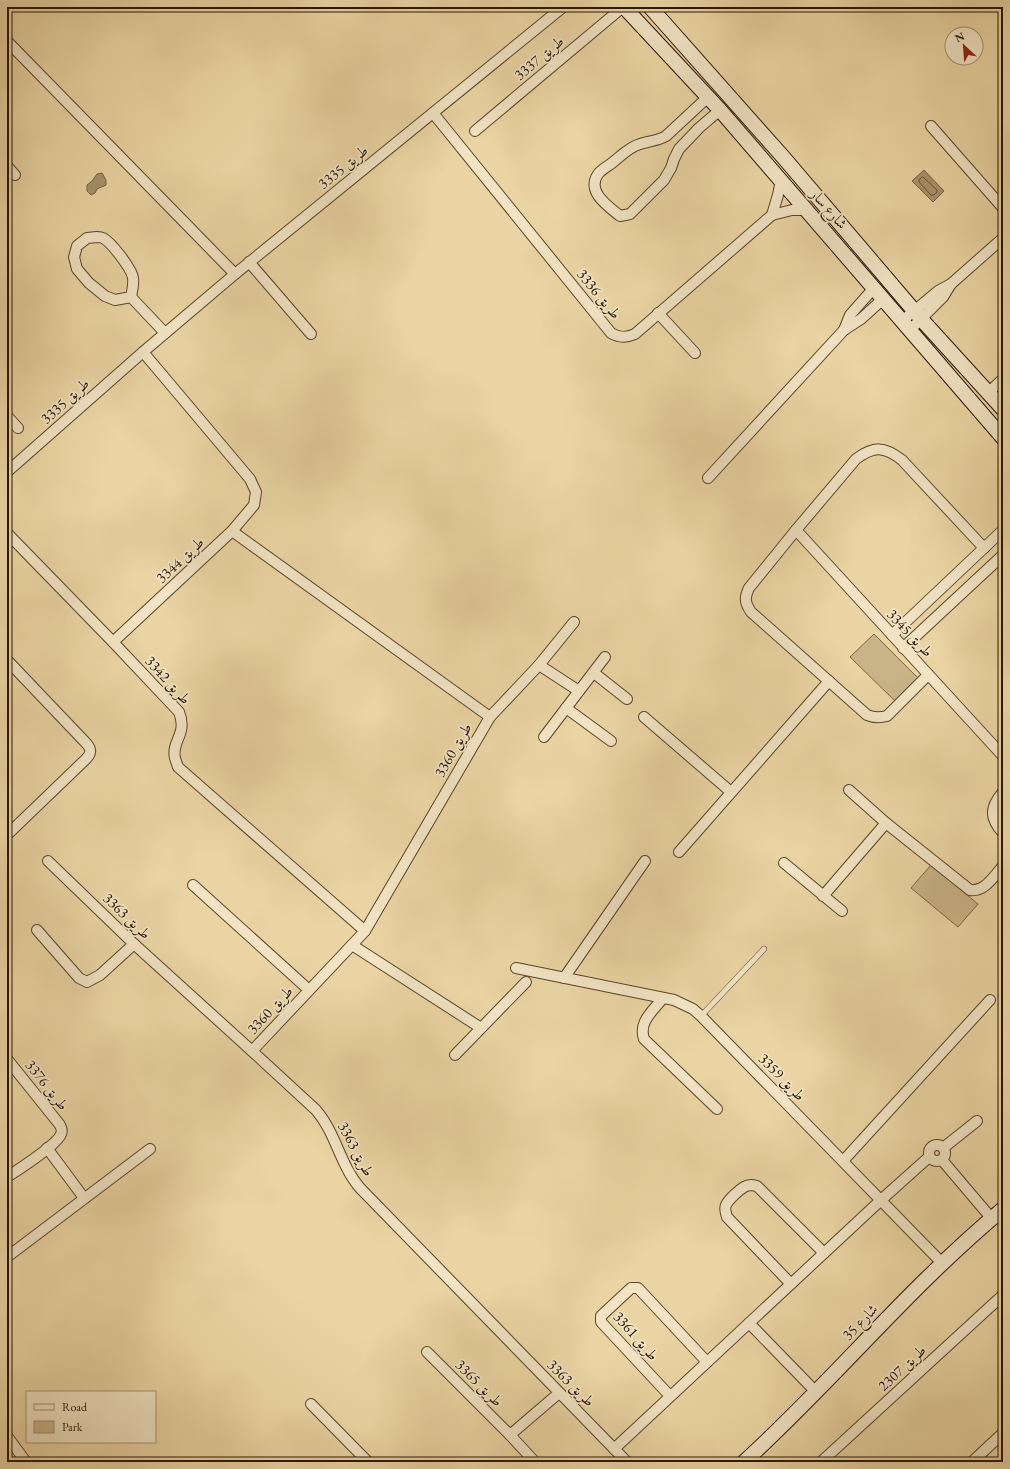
<svg xmlns="http://www.w3.org/2000/svg" width="1010" height="1469" font-family="'EB Garamond',Amiri,serif">
<style>
.green{fill:#c9b487;stroke:#786444}
.water{fill:#a8936c;stroke:#756141}
.lines{fill:none;stroke-linecap:round;stroke-linejoin:round}
.shore{stroke:#685436;stroke-width:1}
.lane-casing{stroke:#58452a;stroke-width:6}
.street-casing{stroke:#58452a;stroke-width:12}
.secondary-casing{stroke:#281501;stroke-width:16}
.lane{stroke:#f1e3c3;stroke-width:5}
.street{stroke:#f1e3c3;stroke-width:10}
.secondary{stroke:#f1e3c3;stroke-width:14}
.labels{text-anchor:middle;stroke-width:3.5;stroke-linejoin:round;paint-order:stroke}
.street-label{font-size:15px;fill:#281501;stroke:#f1e3c3}
</style>
<rect width="100%" height="100%" fill="#ead4a3"/>
<filter id="stains"><feTurbulence type="fractalNoise" baseFrequency=".005" numOctaves="4"/><feColorMatrix values="0 0 0 0 .2 0 0 0 0 .09 0 0 0 0 .02 0 0 0 .5 -.17"/></filter>
<radialGradient id="worn" r=".72"><stop offset=".6" stop-color="#630" stop-opacity="0"/><stop offset="1" stop-color="#630" stop-opacity=".3"/></radialGradient>
<g class="green">
<path d="M874,634L918,678L895,701L850,657Z"/>
<path d="M931,865L978,904L958,927L911,888Z"/>
</g>
<g class="water">
<path d="M924,170L944,191L933,202L912,181Z"/>
<path d="M102,173L106,180V185L97,189L95,193L91,195L87,191V185L92,181L97,174Z"/>
</g>
<g class="lines">
<path class="shore" d="M923,177L937,190V192L934,195H931L919,182V180Z"/>
<g class="lane-casing">
<path id="lane" d="M701,1016L764,949"/>
</g>
<g class="street-casing">
<g id="street">
<path d="M7,41L235,274"/>
<path d="M708,97L666,136C657,141 650,141 640,144C629,147 621,156 612,163C608,166 601,170 598,174C586,192 608,206 620,216L630,214L664,180L671,168L674,159L679,149L699,128L720,110"/>
<path d="M433,113L611,333C619,338 626,338 635,334L772,215L792,210H808"/>
<path d="M931,126L1003,208"/>
<path d="M475,131L623,7"/>
<path d="M7,166L15,175"/>
<path d="M772,215L778,195L781,180"/>
<path d="M97,237C99,237 101,237 103,238C111,242 132,269 133,278C134,284 132,291 131,297L115,300L105,296L89,283L77,269L74,257L77,246L87,238Z"/>
<path d="M249,262L311,334"/>
<path d="M131,297L165,333"/>
<path d="M658,313L695,353"/>
<path d="M902,321L938,291L951,284L1003,238"/>
<path d="M844,330L850,315L873,289"/>
<path d="M910,330L943,297L951,284"/>
<path d="M988,393L1003,379"/>
<path d="M7,416L18,428"/>
<path d="M7,472L143,352L235,274L563,7"/>
<path d="M708,478L844,330L861,319L883,299"/>
<path d="M796,530L1003,756"/>
<path d="M232,531L490,717"/>
<path d="M7,533L113,642L179,712C188,734 171,741 175,758C176,761 177,764 178,767L365,931"/>
<path d="M892,635L1003,530"/>
<path d="M113,642L232,531L254,505L256,492L250,479L143,352"/>
<path d="M903,648L1003,555"/>
<path d="M7,660L87,744C92,750 91,754 86,759L7,835"/>
<path d="M539,665L579,691"/>
<path d="M594,673L627,699"/>
<path d="M928,675L887,716C879,718 874,718 867,715L751,612C745,603 744,598 749,588L796,530L856,459C874,446 884,446 902,460L984,548"/>
<path d="M566,708L611,741"/>
<path d="M644,717L731,792"/>
<path d="M544,737L605,657"/>
<path d="M849,790L886,823L970,890C985,892 994,876 1003,866"/>
<path d="M1003,792C990,807 989,818 1003,833"/>
<path d="M679,852L829,681"/>
<path d="M48,861L134,944L252,1051L316,1110C336,1133 340,1165 360,1188L627,1462"/>
<path d="M784,863L842,911"/>
<path d="M193,885L309,990"/>
<path d="M823,896L886,823"/>
<path d="M37,930L79,978L87,982L100,975L134,944"/>
<path d="M352,945L481,1028"/>
<path d="M516,968L674,1000L693,1009L701,1016L942,1263"/>
<path d="M564,978L645,861"/>
<path d="M663,998C653,1011 638,1022 644,1039L717,1109"/>
<path d="M252,1051L365,931L490,717L539,665L574,622"/>
<path d="M455,1055L526,982"/>
<path d="M7,1059L60,1125C61,1128 63,1130 61,1134C58,1144 18,1170 7,1177"/>
<circle cx="937" cy="1153" r="8"/>
<path d="M47,1148L84,1198"/>
<path d="M943,1148L977,1121"/>
<path d="M942,1160L992,1219"/>
<path d="M843,1161L990,1000"/>
<path d="M7,1257L150,1149"/>
<path d="M791,1284L727,1217C726,1213 724,1209 726,1205C729,1199 739,1190 744,1187C749,1184 753,1185 757,1186L824,1253"/>
<path d="M749,1323L816,1392"/>
<path d="M427,1352L510,1435L535,1462"/>
<path d="M670,1396L601,1322V1316L629,1290L631,1288H638L707,1362"/>
<path d="M311,1404L368,1462"/>
<path d="M510,1435L559,1393"/>
<path d="M7,1436L26,1462"/>
<path d="M614,1449L881,1200L929,1157"/>
<path d="M821,1462L1003,1295"/>
<path d="M972,1462L1003,1433"/>
</g>
</g>
<g class="secondary-casing">
<g id="secondary">
<path d="M624,7L720,110L1003,438"/>
<path d="M650,7L784,158L922,320L1003,409"/>
<path d="M744,1462C833,1381 910,1286 1003,1209"/>
</g>
</g>
<use href="#lane" class="lane"/>
<use href="#street" class="street"/>
<use href="#secondary" class="secondary"/>
</g>
<g class="labels">
<g class="street-label">
<text transform="translate(539 58) rotate(-40)" y="5">طريق 3337</text>
<text transform="translate(343 167) rotate(-39)" y="5">طريق 3335</text>
<text transform="translate(829 209) rotate(49)" y="5">شارع سار</text>
<text transform="translate(599 294) rotate(51)" y="5">طريق 3336</text>
<text transform="translate(65 401) rotate(-42)" y="5">طريق 3335</text>
<text transform="translate(180 560) rotate(-43)" y="5">طريق 3344</text>
<text transform="translate(910 633) rotate(47)" y="5">طريق 3345</text>
<text transform="translate(168 680) rotate(48)" y="5">طريق 3342</text>
<text transform="translate(453 750) rotate(-60)" y="5">طريق 3360</text>
<text transform="translate(127 916) rotate(44)" y="5">طريق 3363</text>
<text transform="translate(270 1010) rotate(-47)" y="5">طريق 3360</text>
<text transform="translate(782 1077) rotate(46)" y="5">طريق 3359</text>
<text transform="translate(47 1085) rotate(52)" y="5">طريق 3376</text>
<text transform="translate(356 1149) rotate(62)" y="5">طريق 3363</text>
<text transform="translate(860 1322) rotate(-46)" y="5">شارع 35</text>
<text transform="translate(636 1336) rotate(49)" y="5">طريق 3361</text>
<text transform="translate(902 1368) rotate(-43)" y="5">طريق 2307</text>
<text transform="translate(479 1383) rotate(45)" y="5">طريق 3365</text>
<text transform="translate(571 1383) rotate(45)" y="5">طريق 3363</text>
</g>
</g>
<rect width="1010" height="1469" fill="none" stroke="#ead4a3" stroke-width="24"/>
<rect x="8" y="8" width="994" height="1453" fill="none" stroke="#281501" stroke-width="2"/>
<rect x="12" y="12" width="986" height="1445" fill="none" stroke="#281501"/>
<rect x="26" y="1391" width="130" height="52" fill="#f1e3c3" stroke="#a19175"/>
<rect x="34" y="1404" width="20" height="6" fill="#f1e3c3" stroke="#a19175"/>
<text x="62" y="1411" font-size="12" fill="#281501">Road</text>
<rect x="34" y="1421" width="20" height="12" fill="#c9b487" stroke="#a19175"/>
<text x="62" y="1431" font-size="12" fill="#281501">Park</text>
<g transform="translate(964 46) rotate(334)"><circle r="19" fill="#f1e3c3" stroke="#a19175"/>
<path d="M0-3L7 15L0 10L-7 15Z" fill="#8f2418"/>
<text y="-6" font-size="11" font-weight="bold" text-anchor="middle" fill="#281501">N</text>
</g>
<rect width="100%" height="100%" filter="url(#stains)"/>
<rect width="100%" height="100%" fill="url(#worn)"/>
</svg>
